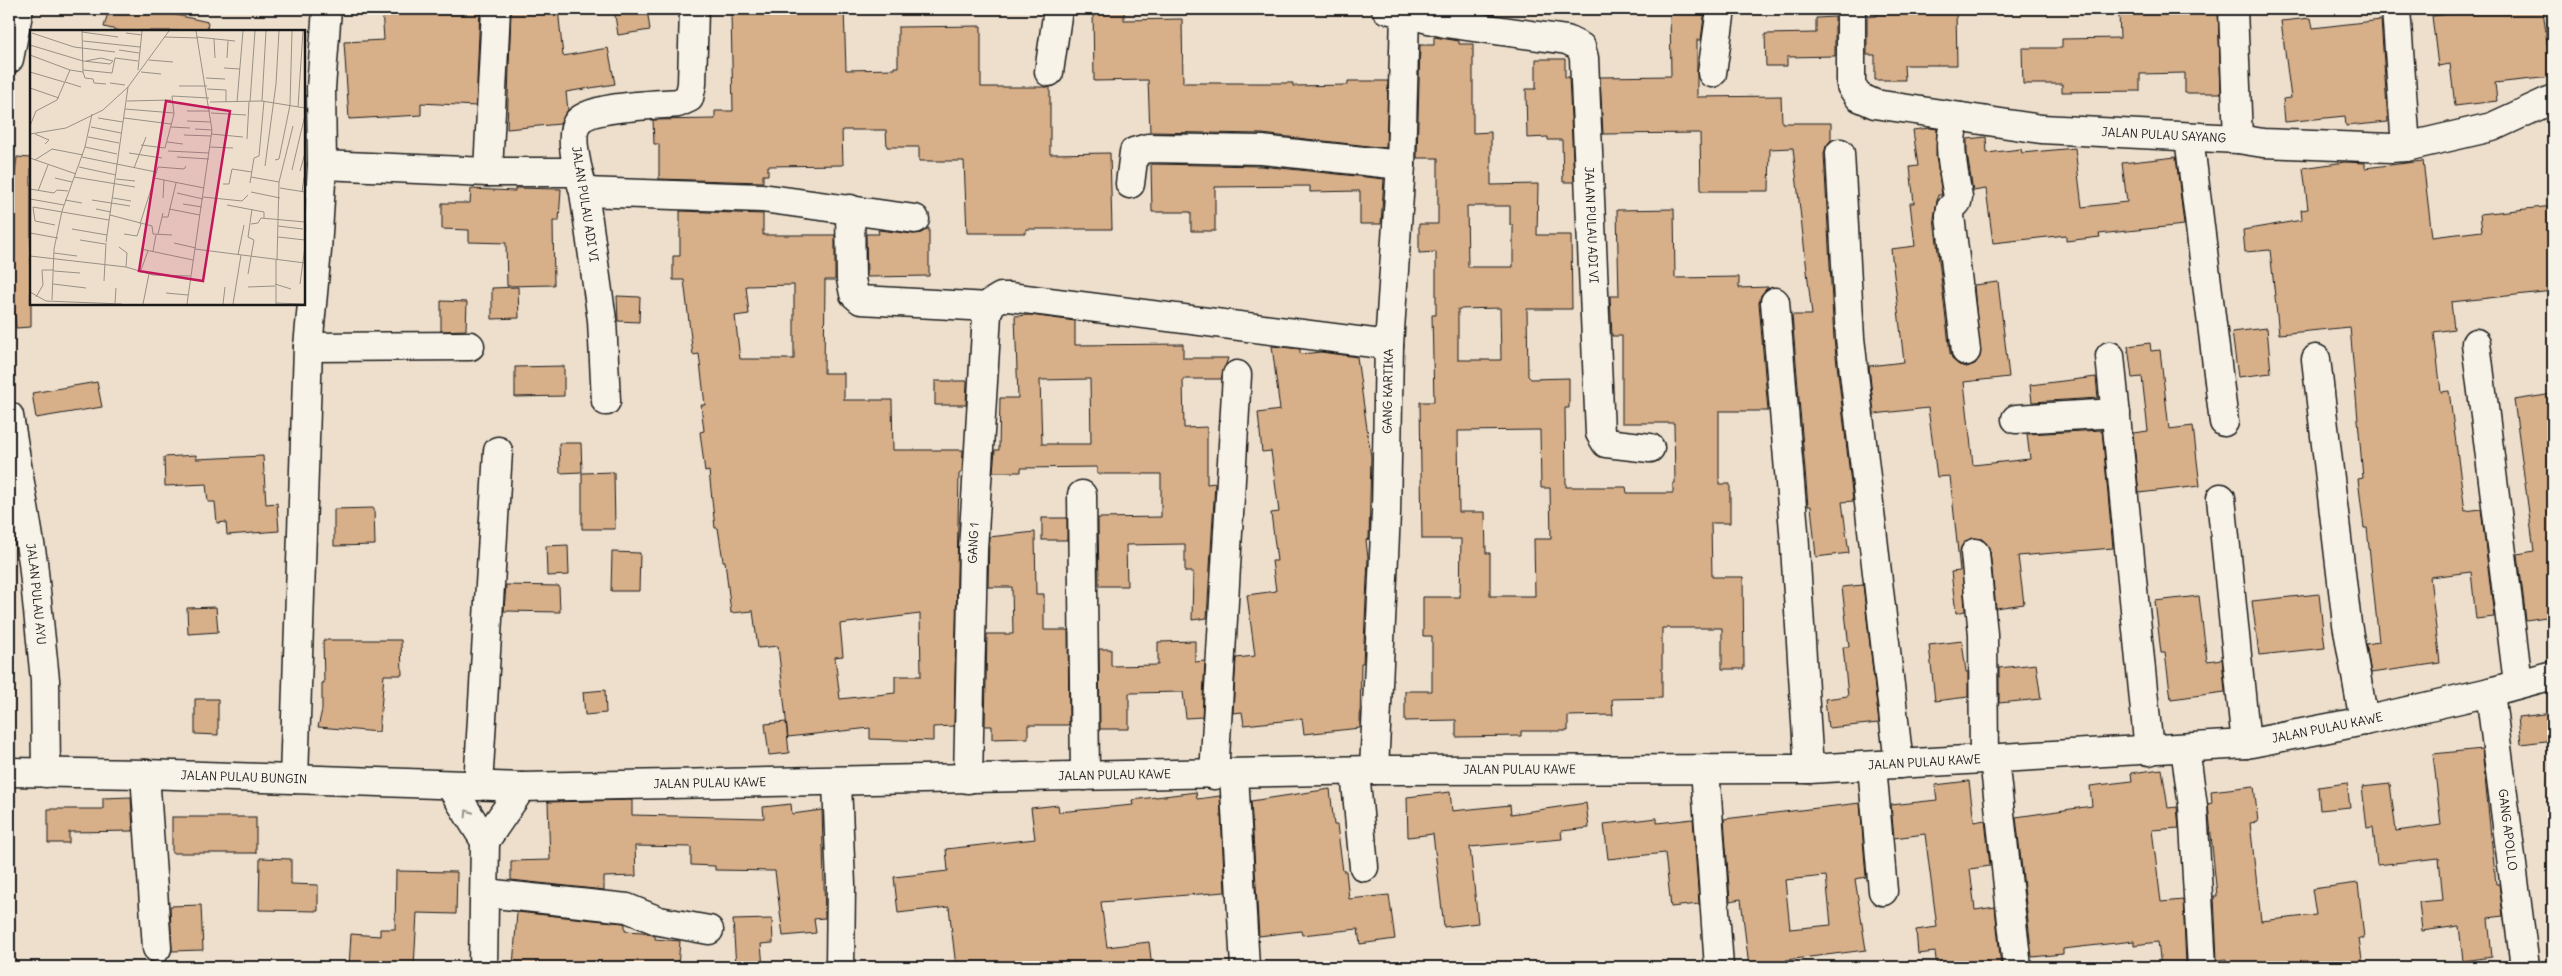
<svg xmlns="http://www.w3.org/2000/svg" width="2562" height="976" font-family="Delius,sans-serif">
<style>
.building{fill:#d7af89;stroke:#1c1c1c;fill-rule:evenodd}
.lines{fill:none;stroke-linecap:round;stroke-linejoin:round}
.minor-casing{stroke:#1c1c1c;stroke-width:31}
.minor{stroke:#f7f3e8;stroke-width:28}
.oneway{stroke:#94928c}
.labels{text-anchor:middle;stroke-width:4;stroke-linejoin:round;paint-order:stroke}
.street-label{font-size:12px;fill:#1c1c1c;stroke:#f7f3e8}
.inset-road{fill:none;stroke:#999186;stroke-width:1}
.view{fill:#c2185b;fill-opacity:0.15;stroke:#c2185b;stroke-width:2.5}
.inset-edge{fill:none;stroke:#1c1c1c;stroke-width:2.5}
</style>
<rect width="100%" height="100%" fill="#eddfcc"/>
<filter id="ink" filterUnits="userSpaceOnUse"><feTurbulence type="fractalNoise" baseFrequency=".02" numOctaves="2"/><feDisplacementMap in="SourceGraphic" scale="10" xChannelSelector="R" yChannelSelector="G"/><feConvolveMatrix kernelMatrix="1 2 1 2 8 2 1 2 1" color-interpolation-filters="sRGB"/></filter>
<g filter="url(#ink)">
<g class="building">
<path d="M109,9H149L208,22L207,31H121L104,27Z"/>
<path d="M382,9H480L476,106L421,103V115L349,119L344,42L384,40Z"/>
<path d="M511,9H558L563,56L608,48L615,84L566,92L568,110L560,124L507,129Z"/>
<path d="M614,9H647L650,30L618,35Z"/>
<path d="M777,9H844L846,70L894,69V67H898V27L981,26V87H1050V154L1110,153L1112,229H1026V233H967L964,161H919V147H887L886,130H842L843,165L768,166V175H763V182L659,179V144H654L653,120L715,119V111H733L731,14L777,13Z"/>
<path d="M1093,9H1124V20L1182,19L1183,83H1293V86L1348,85V81H1388L1386,148L1262,134L1150,132L1148,80L1094,81Z"/>
<path d="M1670,9H1705L1701,40H1697V97L1781,96L1782,123H1831V140L1826,146L1824,154L1834,339L1853,501L1842,502L1849,553L1816,557L1811,506H1808L1792,315H1812L1793,148L1770,149L1769,191H1701L1700,133L1603,134L1600,77L1671,76Z"/>
<path d="M1877,9H1956L1957,65H1904L1905,80H1875V55H1867V17L1877,16Z"/>
<path d="M2179,9H2218L2221,93H2185V73L2140,74V91L2062,92V84H2023L2022,48H2062V39L2120,38L2119,14L2179,13Z"/>
<path d="M2497,9H2543L2551,77L2495,83L2497,101L2455,106L2450,64L2438,66L2432,16Z"/>
<path d="M1835,17V56L1787,57V66H1766L1765,34L1816,33V18Z"/>
<path d="M2311,18L2313,28L2381,20L2388,122L2346,126L2345,116L2285,122L2283,99L2291,98L2281,21Z"/>
<path d="M1434,37L1459,41V44H1473V133L1491,132V185L1538,184L1537,235H1571L1572,309H1527L1528,376L1531,379L1569,378V408H1565L1566,487H1626L1627,493H1673V483H1675L1674,423H1622V336H1612L1610,296H1619L1617,210L1674,209L1675,278L1739,277V288L1768,287L1761,295L1759,303L1768,411H1719V484H1730V523H1711L1712,577H1743L1744,669H1722V628H1662V698L1612,699L1613,715L1568,716V731H1521V736L1456,737V720L1405,721V691H1432V636H1423V597H1460L1461,539H1422L1420,402H1434L1432,315H1436V252L1419,253V224H1438V158H1417L1420,45H1434ZM1467,206H1510V225H1513V267H1468ZM1500,308L1501,360H1458V309ZM1540,430L1541,488H1550L1551,539H1534L1535,596H1490V553H1486L1485,512H1459L1458,431Z"/>
<path d="M1536,59H1565V77H1569L1574,182H1563L1562,140H1548V137L1527,138L1526,89H1536Z"/>
<path d="M1930,128L1937,129L1936,156L1942,195H1938L1934,218L1950,353L1953,360L1959,365L1967,367L1975,364L1980,357L1974,285L1998,282L2009,377L1964,382L1973,465L2030,459L2027,434L2102,430L2113,548L2018,556L2024,604L1996,608L1990,551L1987,544L1982,539L1973,538L1966,541L1961,547L1965,611L1956,613L1951,572L1960,571L1950,476L1937,477L1928,408L1874,414L1869,366L1904,362L1891,249L1915,246L1910,203H1914L1910,167L1918,166L1913,130Z"/>
<path d="M1986,137L1987,153L2021,149L2022,153L2075,148L2082,207L2127,202L2122,163L2176,157L2184,225L2099,234L2100,237L2066,241V235L1993,243L1986,189L1973,191L1967,154V139Z"/>
<path d="M17,157L31,158V327L16,328L9,256V206H11Z"/>
<path d="M2423,161L2432,237L2482,231L2480,214L2553,206V291L2451,302L2454,329L2434,332L2441,392L2449,391L2465,511L2481,509L2494,617L2476,619L2471,572L2430,577L2440,663L2371,673L2366,644L2379,642L2367,528H2364L2358,479L2363,478L2350,327L2279,334L2270,250L2245,252L2243,230L2302,220L2301,210L2308,209L2303,168L2345,162L2365,163V168Z"/>
<path d="M1151,164L1261,166L1384,179L1381,224H1360V191L1310,192V186L1215,187V231H1191V212H1152Z"/>
<path d="M515,188L561,189L559,221H553L554,285L507,286L506,243L469,242V230L442,229V203H470L471,189L515,191Z"/>
<path d="M680,211L763,214V235H835V280H825L824,373H844V400H892L893,450H963L962,472L959,474L954,726L933,727V741L870,739V728L788,737L778,646L758,648L753,611L731,613L725,561H723L718,528H715L709,471L705,472L700,432L704,431L701,405H705L699,354L693,355L684,280H673V256H680ZM794,285V359H740L735,316L749,314L746,286ZM920,614L921,676H895V693L840,699L835,657L843,656L840,624Z"/>
<path d="M929,228V276L867,277L866,234H879L878,230L913,234L921,233Z"/>
<path d="M518,287L519,318L492,319V288Z"/>
<path d="M617,296L640,297L639,322L618,321Z"/>
<path d="M441,301L467,302L466,330L441,331Z"/>
<path d="M1030,315L1075,321V345L1183,344V358H1228L1221,379H1183L1184,428L1207,427V484L1215,483L1207,618L1192,620L1193,572H1185V544L1126,545L1127,586H1099L1098,518L1161,517V474H1097V467L1021,468V472H993L995,450H999L1000,398H1018L1015,316ZM1090,379L1091,444H1042L1040,380Z"/>
<path d="M2267,328L2271,373L2238,377L2232,332Z"/>
<path d="M2150,343L2151,351L2160,350L2169,429L2193,426L2200,486L2139,493L2133,433L2148,431L2142,377L2132,378L2128,346Z"/>
<path d="M1272,346L1300,349V354L1321,352L1357,357L1371,457L1369,539L1366,540L1368,558L1363,663H1361L1360,728L1304,734L1302,719L1244,725L1242,712L1233,713L1236,658L1255,656L1247,595L1276,591L1272,561H1277L1271,513L1279,512L1271,451L1262,452L1258,413L1280,410Z"/>
<path d="M564,366V396L515,397V367Z"/>
<path d="M2096,377L2098,398L2032,402L2030,385Z"/>
<path d="M935,381H967L966,405H935Z"/>
<path d="M97,382L102,407L36,418L32,393Z"/>
<path d="M2553,394V434L2547,435L2553,484V616L2526,620L2518,554L2534,551L2514,400Z"/>
<path d="M559,443H581L582,472L560,473Z"/>
<path d="M196,455V459L263,456L266,504L277,503L279,531L227,535L226,522L217,523L215,502H208L206,484L165,486L164,457Z"/>
<path d="M614,472L615,529H582V473Z"/>
<path d="M374,508L375,545L334,546V509Z"/>
<rect x="1042" y="518" width="25" height="22"/>
<path d="M1035,532L1036,594H1044V630H1068L1069,725H1028V738L992,739V726H985L987,634H1013L1012,587H988L989,537Z"/>
<path d="M568,545L569,575L547,576L546,546Z"/>
<path d="M612,552L640,553L639,591H611Z"/>
<path d="M506,585L559,586L560,612L504,611Z"/>
<path d="M1863,585L1879,723L1828,728L1825,699L1848,696L1843,647H1849L1842,587Z"/>
<path d="M2319,594L2325,648L2259,655L2252,601Z"/>
<path d="M2199,596L2207,661L2222,659L2225,692L2171,699L2165,653H2161L2155,601Z"/>
<path d="M216,607L218,632L188,634L187,608Z"/>
<path d="M323,640H401L402,675H384L379,732L318,727L322,710V683H324Z"/>
<path d="M1195,641V662L1205,661L1202,717L1186,718L1183,692L1129,693V729H1100L1099,649H1111V666L1158,665V642Z"/>
<path d="M1962,641L1966,672H1968V697L1935,701L1929,645Z"/>
<path d="M2036,664L2041,699L1999,703V668Z"/>
<path d="M605,690L606,713L585,715L583,692Z"/>
<path d="M195,699H218V735L195,734Z"/>
<path d="M2553,713V740L2521,744L2518,717Z"/>
<path d="M786,722L789,753L769,755L765,724Z"/>
<path d="M2482,749L2496,884H2499L2503,916L2488,918L2492,957L2463,961L2459,926L2422,931L2419,902L2443,900L2439,858L2377,865L2373,827L2367,828L2362,787L2390,784L2396,831L2441,825L2433,754Z"/>
<path d="M2162,769L2168,808L2177,807L2179,828L2152,830L2161,902L2183,900L2186,964L2161,967L2158,942L2134,945V941L2063,949V954L2032,957L2016,817L2092,806L2090,786L2132,781L2131,773Z"/>
<path d="M1969,781L1974,822L1985,820L1990,866L1970,869L1975,910L1995,907L2001,967H1937L1935,952L1918,954L1916,930L1937,927L1925,834L1894,838L1891,805L1937,800L1935,785Z"/>
<path d="M2347,783L2350,807L2320,810L2318,787Z"/>
<path d="M2254,786L2258,822L2250,823L2261,921L2316,915L2312,889L2358,883L2364,938H2359L2363,967H2227L2226,959L2217,960L2214,896H2217L2208,804L2212,803L2211,791Z"/>
<path d="M1330,789L1334,825H1337L1343,871H1346L1349,899L1389,895L1395,939L1360,944L1358,929L1302,935L1301,931L1259,936L1251,801Z"/>
<path d="M1196,792L1197,799L1220,796L1225,892L1101,902L1107,947L1149,942L1152,967H956L949,907L898,913L894,877L948,871L946,849L1035,839L1031,808L1058,805L1059,812L1133,805L1132,800Z"/>
<path d="M1450,792L1452,811L1510,805L1511,814L1586,803L1589,828L1561,831L1562,839L1470,847L1478,923L1444,927L1433,834L1408,837L1407,797Z"/>
<path d="M131,797L133,831L69,832V843H48V809H103V798Z"/>
<path d="M632,800V815L764,818L763,807L791,804L792,814L822,810L825,918L814,919L816,933L783,936L775,871L715,870V866L691,865V847L635,846L636,876L604,877V890L511,880V861L550,860L548,802Z"/>
<path d="M1860,803L1866,877L1855,879L1866,950L1786,960L1787,967H1749L1741,899L1730,901L1724,819ZM1826,876L1831,925L1790,929L1785,880Z"/>
<rect x="172" y="817" width="84" height="36"/>
<path d="M1657,818V823L1693,819L1699,904L1671,907L1665,853L1608,859L1604,824Z"/>
<path d="M260,858L291,859V884L318,885V911L259,910Z"/>
<path d="M396,871L457,872L456,914L417,913L414,967H349L351,934L380,936V929H395Z"/>
<path d="M201,905L203,950L172,951L170,906Z"/>
<path d="M517,912L623,923L625,924V931L643,932L655,936V939L680,941L678,967H513Z"/>
<path d="M772,919L773,943L761,944L763,967H736L733,920Z"/>
</g>
<g class="lines">
<g class="minor-casing">
<g id="minor">
<path id="s1" d="M1386,9L1445,23L1567,40L1581,47L1584,58L1600,433L1606,443L1650,448"/>
<path id="s2" d="M1851,9V86L1859,97L1875,104L2041,129L2238,139L2263,143L2391,148L2406,147L2492,127L2553,99"/>
<path d="M2233,9L2238,139"/>
<path d="M2396,9L2406,147"/>
<path d="M9,59L19,9"/>
<path d="M1049,72L1058,9"/>
<path d="M1712,73L1721,9"/>
<path d="M1960,117C1943,131 1955,177 1958,197L1957,202L1951,208L1950,216L1966,351"/>
<path d="M2189,137L2224,422"/>
<path d="M1840,153L1850,338L1899,764"/>
<path d="M322,165L488,172H578"/>
<path d="M488,172L496,9"/>
<path d="M1130,184L1134,152L1148,148L1262,150L1401,165"/>
<path d="M584,192L762,198L915,219"/>
<path d="M850,209L851,279L854,294L861,300L989,307"/>
<path d="M1775,302L1794,531L1809,769"/>
<path d="M2476,343L2518,683"/>
<path d="M308,347L470,346"/>
<path d="M2110,356L2149,751"/>
<path d="M2316,359L2347,624L2364,721"/>
<path d="M606,401L602,320L584,192C579,176 568,138 577,123C588,106 657,105 678,103L689,98L692,84L694,9"/>
<path id="s3" d="M9,416L33,562L45,680L46,773"/>
<path d="M2016,419L2116,413"/>
<path d="M1082,495L1085,776"/>
<path d="M2221,498L2246,744"/>
<path d="M1975,553L1983,634L1984,759"/>
<path id="s4" d="M2490,692L2525,967"/>
<path d="M2185,748L2193,806L2202,967"/>
<path d="M1994,759L2017,967"/>
<path d="M1872,766L1883,891"/>
<path d="M1705,769L1719,967"/>
<path id="s5" d="M1374,770L1386,513L1389,345L1401,165L1405,13"/>
<path id="s6" d="M9,772L145,774L522,787L1374,770L1809,769L2246,744L2364,721L2490,692L2553,675"/>
<path d="M1355,772L1364,867"/>
<path d="M145,774L157,948"/>
<path d="M1234,774L1245,967"/>
<path d="M1214,775L1237,375"/>
<path d="M294,779L308,347L317,250L322,165L321,88L327,9"/>
<path id="s7" d="M968,779L973,550L987,314L991,303L1001,297H1009L1389,345"/>
<path d="M837,782L841,885L840,967"/>
<path d="M450,785L485,841L483,967"/>
<path d="M478,786L498,451"/>
<path d="M485,841L522,787"/>
<path d="M485,893L627,908L659,921L709,930"/>
</g>
</g>
<use href="#minor" class="minor"/>
</g>
<defs><path id="oneway-chevron" d="M-2-3.5L2.5 0L-2 3.5" fill="none" stroke-width="1.6" stroke-linecap="round" stroke-linejoin="round" transform="scale(1.25)"/></defs>
<use class="oneway" href="#oneway-chevron" transform="translate(468 813) rotate(-122)"/>
</g>
<g class="labels">
<g class="street-label">
<text dy="4" stroke="none"><textPath href="#s2" startOffset="399">JALAN PULAU SAYANG</textPath></text>
<text transform="translate(585 204) rotate(81)" y="4">JALAN PULAU ADI VI</text>
<text dy="4" stroke="none"><textPath href="#s1" startOffset="378">JALAN PULAU ADI VI</textPath></text>
<text dy="4" stroke="none"><textPath href="#s5" startOffset="379">GANG KARTIKA</textPath></text>
<text dy="4" stroke="none"><textPath href="#s7" startOffset="236">GANG 1</textPath></text>
<text dy="4" stroke="none"><textPath href="#s3" startOffset="180">JALAN PULAU AYU</textPath></text>
<text dy="4" stroke="none"><textPath href="#s6" startOffset="2321">JALAN PULAU KAWE</textPath></text>
<text dy="4" stroke="none"><textPath href="#s6" startOffset="1916">JALAN PULAU KAWE</textPath></text>
<text dy="4" stroke="none"><textPath href="#s6" startOffset="1511">JALAN PULAU KAWE</textPath></text>
<text dy="4" stroke="none"><textPath href="#s6" startOffset="1106">JALAN PULAU KAWE</textPath></text>
<text dy="4" stroke="none"><textPath href="#s6" startOffset="235">JALAN PULAU BUNGIN</textPath></text>
<text dy="4" stroke="none"><textPath href="#s6" startOffset="701">JALAN PULAU KAWE</textPath></text>
<text dy="4" stroke="none"><textPath href="#s4" startOffset="139">GANG APOLLO</textPath></text>
</g>
</g>
<g transform="translate(30 30)">
<rect width="275" height="275" fill="#eddfcc"/>
<path class="inset-road" d="M52,2L88,7M2,3L44,17L85,22M96,3L112,5M134,7L168,8M167,7L205,11M184,9L185,28M53,11L110,17M0,15L53,31M89,20L109,23M0,25L40,40M197,28L198,11M119,30L143,32M53,31L80,34L83,31L71,28L56,31M194,38L210,39M53,40L82,43L85,28L108,31M108,40L112,1M0,42L34,52M53,42L55,48L63,49L64,53L76,54M111,42L131,44M176,48L195,49M35,52L51,57M80,53L95,55M149,56H177M0,58L29,68M177,59L196,60V72M97,71L141,70M232,71L236,1M180,72L232,71L275,78M207,72L213,1M220,72L225,1M268,77L273,1M95,79L144,83M157,81H180M181,83L216,85M68,88L93,92M94,88L141,94M157,91L181,92M0,96L6,81L27,70L40,40L53,42L52,1M61,97L91,103M141,97L160,98M165,99L182,100M0,104L36,98L73,80L98,57L139,1M5,104L19,110L15,114M181,104L213,107M154,105L181,106M58,107L89,113M217,109L219,72M137,112L153,114M111,115L135,118L144,84L142,66L179,68M55,117L87,124M180,117L203,118M138,121L179,123M99,123L132,128M52,127L126,142M147,127L179,129M0,128L46,144M5,130L22,119L53,125M245,130L249,129L260,75L262,1M235,136L246,54L249,1M49,137L86,145M104,138L116,107M262,140L275,85M270,141L275,123M44,147L105,157M221,147L249,152M25,148L42,152M124,148L174,158M86,149L105,151M220,153L224,128L229,126L234,71M193,154H199L202,139L222,142M250,158L275,162M0,159L24,163L27,160L38,161M8,161L18,135M221,162L250,168M272,162L274,147M147,163L173,169M173,167L212,171L218,165M83,168L101,171M133,168L134,150M0,169L34,175M35,170L52,173M62,170L100,176M153,174L172,177M197,175L234,182V188M66,179L81,182M139,179L170,185M80,185L122,196L123,204L142,205M132,187H138L146,153M110,194L128,137L154,139L156,136M221,194L228,193L231,188L275,192M25,195L5,191L3,177L79,190M248,196L273,199M42,199L77,205M0,203L28,208M94,204L107,206L111,194M128,204L133,183M248,207L275,210M50,210L75,214M76,212L98,57M144,213L166,218M89,217L97,223L96,237M111,219L163,230M165,219L275,233M123,221L126,205M24,223L47,226M208,225L214,195M0,226L96,237L123,245L160,246M246,229V274M247,230L249,152L263,96M111,240L118,221M24,241L50,243M218,244L224,210L218,207L222,179M74,251L76,213M23,254L56,258M245,254L261,259M270,254L275,216M218,257L245,256M0,262L16,271L92,274M136,263L158,265M6,267L13,255L12,240H24M22,270L24,219L32,181L55,117L62,84M85,273L86,258M246,273L275,274M113,274L119,244M157,274L182,100L166,1M193,274L195,257M203,274L211,225"/>
<path class="view" d="M136,71L200,81L173,251L109,241Z"/>
<rect width="275" height="275" class="inset-edge"/>
</g>
<rect width="2562" height="976" fill="none" stroke="#f7f3e8" stroke-width="30"/>
<rect x="15" y="15" width="2532" height="946" fill="none" stroke="#1c1c1c" stroke-width="2" filter="url(#ink)"/>
</svg>
